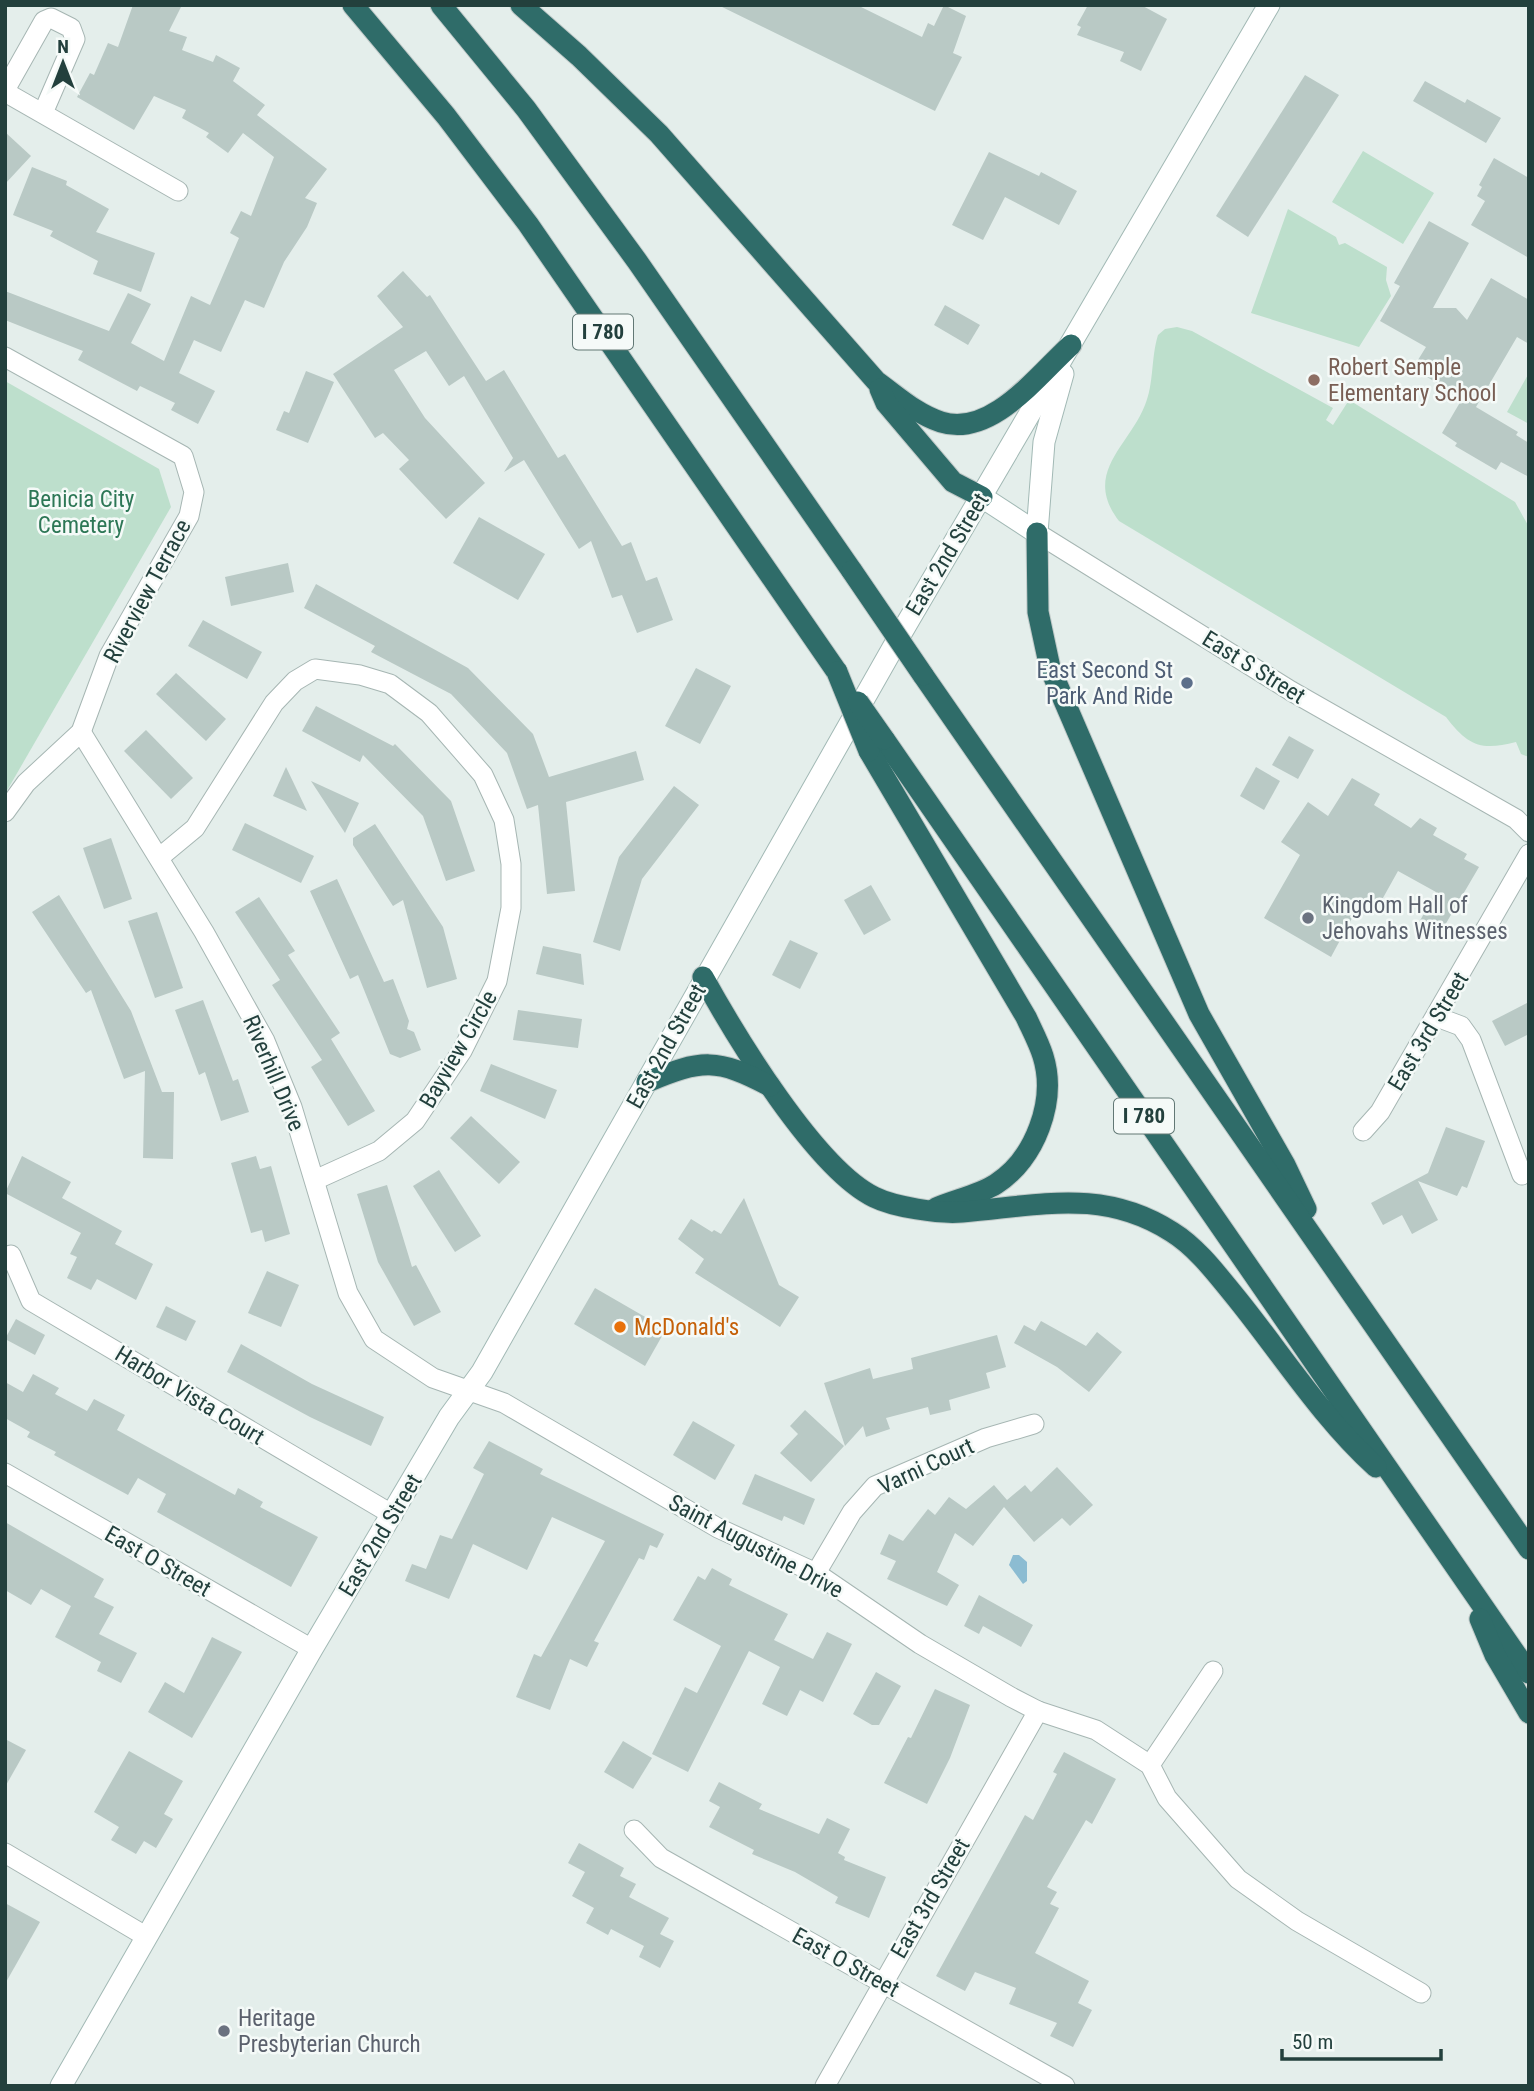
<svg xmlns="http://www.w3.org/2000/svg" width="1534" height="2091" font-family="'Roboto Condensed',sans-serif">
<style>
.green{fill:#bddfcc}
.water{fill:#8cbcd2}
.building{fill:#b9c9c5}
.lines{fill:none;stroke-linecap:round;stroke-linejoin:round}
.minor-casing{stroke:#a6b6b3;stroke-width:21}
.secondary-casing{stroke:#a2b9b5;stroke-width:23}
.motorway-casing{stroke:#c1cac9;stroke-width:23}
.minor{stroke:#fff;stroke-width:19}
.secondary{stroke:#fff;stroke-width:21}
.motorway{stroke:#2f6c69;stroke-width:21}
.motorway-bridge-casing{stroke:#c1cac9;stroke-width:23;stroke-linecap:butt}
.motorway-bridge{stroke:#2f6c69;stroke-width:21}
.education-dot{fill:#8d6e63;stroke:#f5faf8;stroke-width:2.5}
.service-dot{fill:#5c6f8a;stroke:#f5faf8;stroke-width:2.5}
.worship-dot{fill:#6b7280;stroke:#f5faf8;stroke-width:2.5}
.food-dot{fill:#e8710a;stroke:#f5faf8;stroke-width:2.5}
.labels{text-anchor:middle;stroke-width:5;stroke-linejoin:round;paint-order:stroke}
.shield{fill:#f5faf8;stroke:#627875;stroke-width:2}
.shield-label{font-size:21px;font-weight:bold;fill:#23403d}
.education-label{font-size:23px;fill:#785e54;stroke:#f5faf8;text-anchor:start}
.park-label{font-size:23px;fill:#2d7756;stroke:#f5faf8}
.street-label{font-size:23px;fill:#23403d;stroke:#f5faf8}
.service-label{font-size:23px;fill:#4e5e75;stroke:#f5faf8;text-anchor:end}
.worship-label{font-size:23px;fill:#5b616d;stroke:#f5faf8;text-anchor:start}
.food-label{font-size:23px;fill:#c56008;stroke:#f5faf8;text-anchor:start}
</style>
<rect width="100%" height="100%" fill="#e4eeeb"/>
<g class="green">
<path d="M1363,151L1434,193L1403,244L1332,202Z"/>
<path d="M1288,209L1336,237L1339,245L1345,243L1387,267L1386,280L1391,296L1359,347L1251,313Z"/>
<path d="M1177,327L1192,331L1333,408L1326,420L1333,425L1349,400L1515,502L1529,527V757L1521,754L1516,742C1481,751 1468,746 1446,717L1119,521C1082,473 1129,446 1145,405C1154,384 1151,357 1158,335L1165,329Z"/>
<path d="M1529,373V424L1507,412Z"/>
<path d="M5,381L159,469L171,507L5,794Z"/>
</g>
<path class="water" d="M1013,1555H1019L1027,1562V1581L1023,1584L1009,1565Z"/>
<g class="building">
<path d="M133,5H182L169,31L187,37L182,50L213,62L216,55L240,68L233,81L265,105L257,115L327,169L305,198L317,203L307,227L284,262L264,308L245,300L221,352L194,340L179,373L215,391L198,424L171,410L175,403L140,386L137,391L78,360L83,351L5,320V291L109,331L128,293L151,304L131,343L164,361L191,296L210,305L239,238L230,233L241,211L251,216L274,157L243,133L228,153L206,137L209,133L182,118L186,110L154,96L134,130L77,97L90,73L94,75L108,43L118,47Z"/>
<path d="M718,5H857L922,37L928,23L934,26L944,5L966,16L953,53L962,57L935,111Z"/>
<path d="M1088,5H1141L1167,19L1141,71L1120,61L1124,52L1077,35L1081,27L1077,25Z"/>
<path d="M1305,75L1339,95L1248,237L1216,216Z"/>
<path d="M1425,81L1465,103L1467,99L1501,118L1486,143L1413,101Z"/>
<path d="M5,132L31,156L5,184Z"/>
<path d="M989,152L1039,176L1041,172L1077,191L1059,225L1005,197L983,240L952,225Z"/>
<path d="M1494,158L1529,178V258L1471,225L1485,201L1477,196L1482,187L1479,185Z"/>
<path d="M32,167L67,181L66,185L109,209L96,232L155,253L141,292L93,274L98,261L50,236L53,231L13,215Z"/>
<path d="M1429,221L1469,243L1433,308H1456L1467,320L1491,278L1529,300V344L1517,337L1476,407L1518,432L1516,435L1529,443V477L1501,462L1496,470L1455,446L1457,443L1442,433L1462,399L1413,368L1426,347L1380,321L1400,286L1394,283Z"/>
<path d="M403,271L427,297L430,295L486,381L504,370L558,458L565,454L622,546L631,542L646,581L657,577L673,620L637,633L622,595L612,598L591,541L579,549L524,460L504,472L513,458L464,376L449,386L426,351L394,370L425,418L485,483L446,519L399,469L409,460L383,433L375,438L333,374L403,327L377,296Z"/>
<path d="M945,305L980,325L968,345L934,325Z"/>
<path d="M306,371L334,382L308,443L276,430L284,411L289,413Z"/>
<path d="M479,517L545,554L518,600L453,563Z"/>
<path d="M288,563L294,592L231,606L225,577Z"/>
<path d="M316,584L468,668L533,734L549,777L636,751L644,780L566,802L575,891L547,894L538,805L527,809L507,753L451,694L371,652L375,646L304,608Z"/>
<path d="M203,620L262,652L247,679L188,646Z"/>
<path d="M696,668L731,686L700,744L665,726Z"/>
<path d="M176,673L226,719L206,741L156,694Z"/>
<path d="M316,706L393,746L395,744L451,801L475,871L446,881L423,816L363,755L360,762L302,731Z"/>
<path d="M146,730L193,778L171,799L124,751Z"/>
<path d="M1289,736L1314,750L1298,779L1272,765Z"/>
<path d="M286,767L307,811L273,796Z"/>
<path d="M1256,767L1280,781L1264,810L1240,796Z"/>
<path d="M1352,778L1380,794L1374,805L1411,828L1420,818L1437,828L1433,835L1467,854L1464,859L1479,867L1438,937L1417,926L1436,892L1398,871L1374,914L1359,905L1331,957L1264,918L1300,855L1281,842L1308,802L1328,816Z"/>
<path d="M311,781L359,803L345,833Z"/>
<path d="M674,786L699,805L642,879L620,951L593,942L619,857Z"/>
<path d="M245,823L314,856L301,883L232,850Z"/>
<path d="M375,824L443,927L457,979L427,988L403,900L393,906L353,845V838Z"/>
<path d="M111,838L132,899L104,909L83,848Z"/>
<path d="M337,879L384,982L393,979L409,1021L407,1029L414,1032L421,1050L400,1058L390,1054L358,975L350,979L310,891Z"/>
<path d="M871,885L891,920L864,935L844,900Z"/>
<path d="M59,895L131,1011L162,1092H174L173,1159L143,1158L145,1071L124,1079L91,990L86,993L32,912Z"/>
<path d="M259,897L295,951L288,955L340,1033L331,1039L375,1111L348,1126L311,1067L322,1060L272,985L280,980L235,912Z"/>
<path d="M157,912L183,988L155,998L128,921Z"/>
<path d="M790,940L818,953L800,989L772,975Z"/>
<path d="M543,946L581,954L584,985L536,974Z"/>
<path d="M203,1000L233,1081L238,1079L249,1112L221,1121L205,1072L199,1075L175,1010Z"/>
<path d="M1529,1002V1034L1505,1046L1492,1021Z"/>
<path d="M518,1010L582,1019L578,1048L513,1040Z"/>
<path d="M491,1064L557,1090L545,1119L480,1091Z"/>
<path d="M471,1116L520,1162L499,1184L450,1138Z"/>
<path d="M1446,1127L1485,1141L1467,1188L1462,1186L1457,1196L1418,1181L1438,1220L1412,1234L1402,1215L1383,1225L1371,1203L1428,1173Z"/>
<path d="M22,1156L71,1182L62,1198L122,1231L115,1244L153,1264L136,1300L97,1279L91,1290L67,1278L77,1257L70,1254L81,1233L5,1193Z"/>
<path d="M256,1156L260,1169L271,1166L290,1234L265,1242L262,1230L251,1233L231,1163Z"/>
<path d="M439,1170L481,1236L455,1252L413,1186Z"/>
<path d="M387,1185L412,1267L416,1265L441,1312L414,1326L378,1262L357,1194Z"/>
<path d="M744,1198L779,1285L799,1297L780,1327L695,1273L704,1259L678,1239L691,1219L712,1232L714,1230L721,1234Z"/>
<path d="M267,1271L299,1285L281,1327L248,1313Z"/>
<path d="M595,1288L666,1329L645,1366L574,1324Z"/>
<path d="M166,1306L196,1321L186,1341L156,1327Z"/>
<path d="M16,1319L45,1335L35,1355L5,1339Z"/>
<path d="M1041,1321L1086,1346L1097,1332L1122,1352L1089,1392L1057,1367L1014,1343L1024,1325L1035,1331Z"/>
<path d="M997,1335L1006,1367L986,1373L990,1388L949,1400L951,1410L930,1415L928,1407L886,1418L890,1429L866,1437L863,1426L845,1446L824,1383L870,1368L873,1379L913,1369L911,1358Z"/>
<path d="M241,1344L312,1384L384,1417L371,1446L310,1417L227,1372Z"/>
<path d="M33,1374L59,1388L55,1394L87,1411L94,1399L125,1415L117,1430L235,1495L238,1488L263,1502L260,1507L318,1537L291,1587L157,1512L166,1494L138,1478L128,1495L54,1455L56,1452L27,1437L30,1432L5,1418V1382L23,1392Z"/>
<path d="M805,1410L844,1446L811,1482L780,1453L798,1434L790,1426Z"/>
<path d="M693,1421L735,1445L715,1480L673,1455Z"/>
<path d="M489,1441L543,1469L540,1474L664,1534L657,1548L650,1545L644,1560L639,1558L594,1641L599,1643L587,1667L570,1659L550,1710L516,1697L534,1654L541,1657L605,1541L552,1517L527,1570L473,1544L449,1599L405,1581L412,1564L426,1569L440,1535L452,1539L484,1474L473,1468Z"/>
<path d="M1057,1467L1093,1505L1070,1526L1062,1518L1034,1542L1004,1507L973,1546L955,1533L937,1572L959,1585L947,1606L887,1579L896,1561L880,1554L889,1534L903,1541L928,1509L935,1515L949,1497L966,1509L994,1485L1007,1500L1025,1485L1031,1492Z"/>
<path d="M755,1474L815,1499L804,1525L784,1516L782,1521L742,1504Z"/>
<path d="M5,1522L104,1579L94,1597L114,1607L99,1634L137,1653L121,1683L97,1671L101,1662L55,1637L71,1606L41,1589L31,1605L5,1590Z"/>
<path d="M712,1568L732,1579L729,1585L788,1614L774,1640L813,1659L827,1632L852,1644L823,1702L800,1690L787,1716L762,1704L780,1667L749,1651L688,1772L652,1754L685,1687L697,1693L721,1646L673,1620L698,1576L705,1580Z"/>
<path d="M979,1595L1033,1625L1021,1647L983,1626L979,1634L964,1626Z"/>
<path d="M212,1637L242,1652L192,1738L148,1712L165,1682L184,1693Z"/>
<path d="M876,1672L901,1686L879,1725H872L853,1714Z"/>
<path d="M935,1689L970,1705L950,1758L927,1804L884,1783L908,1737L911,1738Z"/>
<path d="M5,1739L26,1750L5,1787Z"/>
<path d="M623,1741L652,1758L633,1789L604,1772Z"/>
<path d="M129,1751L183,1781L164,1814L173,1819L156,1848L144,1841L136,1854L111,1840L119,1827L94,1812Z"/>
<path d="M1064,1752L1116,1779L1092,1824L1086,1820L1047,1887L1057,1892L1050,1904L1059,1908L1035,1953L1089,1981L1078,2003L1092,2010L1073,2047L1050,2036L1057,2023L1009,2004L1016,1988L975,1972L965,1991L936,1976L1025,1815L1033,1820L1057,1774L1053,1772Z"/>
<path d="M719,1782L762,1804L759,1809L819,1834L827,1818L850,1829L838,1853L845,1857L844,1860L886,1877L869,1918L835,1903L838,1897L795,1872L752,1854L754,1850L709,1827L720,1807L709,1801Z"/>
<path d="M579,1843L624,1868L620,1876L636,1884L629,1897L669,1918L660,1934L674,1941L660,1968L639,1957L644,1946L611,1929L608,1935L586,1923L594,1908L572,1896L585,1872L568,1863Z"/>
<path d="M5,1903L40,1922L5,1984Z"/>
</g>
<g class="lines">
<g class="minor-casing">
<g id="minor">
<path d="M5,90L44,21L51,18L71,28L75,39L43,113"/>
<path d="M5,92L178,191"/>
<path d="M5,357L183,456L194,492L189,516L109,656L81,732L26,783L5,812"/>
<path d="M1037,533L1291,691L1516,819L1529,832"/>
<path d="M81,732L204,932L265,1041L292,1107L348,1293L374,1339L433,1378L504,1403L718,1528L816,1573L920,1644L1011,1697L1038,1711L1096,1730L1150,1765L1167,1798L1238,1879L1297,1921L1421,1993"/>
<path d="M160,857L195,828L274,703L295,681L315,669L360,675L390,684L429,713L483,775L504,820L511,864V908L497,981L462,1051L415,1121L379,1151L315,1180"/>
<path d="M1437,1017L1461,1026L1471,1040L1522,1175"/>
<path d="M1363,1131L1380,1112L1529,854"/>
<path d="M11,1255L31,1301L393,1515"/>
<path d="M5,1473L312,1649"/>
<path d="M816,1573L852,1512L875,1486L986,1438L1034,1424"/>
<path d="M1150,1765L1213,1671"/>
<path d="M634,1830L661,1858L1065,2086"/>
<path d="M5,1853L147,1937"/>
<path d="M825,2086L1038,1711"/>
</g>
</g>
<g class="secondary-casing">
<g id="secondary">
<path d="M982,497L1037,533"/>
<path d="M1037,533L1044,442L1063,374"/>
<path d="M61,2086L312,1649L449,1417L482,1372L903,630L1269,5"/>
</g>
</g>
<g class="motorway-casing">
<g id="motorway">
<path d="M353,5L446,116L528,224L837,672"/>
<path d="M441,5L526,109L637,261L852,571"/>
<path d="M521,5L579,56L659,134L876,381C897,396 916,414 941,422C991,438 1038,375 1071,345"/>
<path d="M880,389L886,403L953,482L982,497"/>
<path d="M1037,533L1038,612L1050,668L1199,1014L1285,1165L1306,1209"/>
<path d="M923,675L1529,1549"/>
<path d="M884,739L1529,1673"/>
<path d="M869,751L1026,1017C1032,1030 1039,1043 1043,1056C1057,1101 1035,1159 996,1184C979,1195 954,1200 936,1208"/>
<path d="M703,977C735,1035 815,1168 874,1197C894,1207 939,1214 962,1212C1038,1206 1102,1187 1172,1232C1198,1248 1219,1277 1238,1300C1283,1356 1323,1419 1376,1467"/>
<path d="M647,1082C702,1059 717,1058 770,1086"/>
<path d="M1480,1619L1495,1655L1529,1713"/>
</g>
</g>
<use href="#minor" class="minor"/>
<use href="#secondary" class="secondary"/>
<use href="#motorway" class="motorway"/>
<g class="motorway-bridge-casing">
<g id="motorway-bridge">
<path d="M852,571L923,675"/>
<path d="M837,672L869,751"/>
<path d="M858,702L884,739"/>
</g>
</g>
<use href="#motorway-bridge" class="motorway-bridge"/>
</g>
<circle class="education-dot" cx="1314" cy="380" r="7"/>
<circle class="service-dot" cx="1187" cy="683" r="7"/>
<g class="worship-dot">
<circle cx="1308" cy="918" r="7"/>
<circle cx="224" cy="2031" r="7"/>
</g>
<circle class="food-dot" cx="620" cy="1327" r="7"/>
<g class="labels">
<g class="shield">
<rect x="573" y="314.5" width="60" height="35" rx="5"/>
<rect x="1114" y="1098.5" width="60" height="35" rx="5"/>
</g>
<g class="shield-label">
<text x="603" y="339">I 780</text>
<text x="1144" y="1123">I 780</text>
</g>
<g class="education-label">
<text x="1328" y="375">Robert Semple<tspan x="1328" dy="26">Elementary School</tspan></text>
</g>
<g class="park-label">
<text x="81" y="507">Benicia City<tspan x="81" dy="26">Cemetery</tspan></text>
</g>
<g class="street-label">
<text transform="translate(947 554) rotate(-59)" y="8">East 2nd Street</text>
<text transform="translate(147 591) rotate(-62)" y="8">Riverview Terrace</text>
<text transform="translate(1254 667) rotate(32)" y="8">East S Street</text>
<text transform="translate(1428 1031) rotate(-59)" y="8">East 3rd Street</text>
<text transform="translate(666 1046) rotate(-61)" y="8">East 2nd Street</text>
<text transform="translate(458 1049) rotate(-60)" y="8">Bayview Circle</text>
<text transform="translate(274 1073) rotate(67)" y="8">Riverhill Drive</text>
<text transform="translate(190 1395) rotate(31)" y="8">Harbor Vista Court</text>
<text transform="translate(926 1466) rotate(-25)" y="8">Varni Court</text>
<text transform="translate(380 1535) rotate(-59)" y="8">East 2nd Street</text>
<text transform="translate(756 1546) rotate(28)" y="8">Saint Augustine Drive</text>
<text transform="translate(158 1561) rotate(30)" y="8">East O Street</text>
<text transform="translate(930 1898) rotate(-60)" y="8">East 3rd Street</text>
<text transform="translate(846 1962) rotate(29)" y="8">East O Street</text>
</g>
<g class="service-label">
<text x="1173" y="678">East Second St<tspan x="1173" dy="26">Park And Ride</tspan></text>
</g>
<g class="worship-label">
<text x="1322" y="913">Kingdom Hall of<tspan x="1322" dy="26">Jehovahs Witnesses</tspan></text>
<text x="238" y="2026">Heritage<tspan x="238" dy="26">Presbyterian Church</tspan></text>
</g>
<g class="food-label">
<text x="634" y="1335">McDonald's</text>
</g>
</g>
<rect width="1534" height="2091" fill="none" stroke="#23403d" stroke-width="14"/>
<g transform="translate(63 63)" stroke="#f5faf8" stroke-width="5" paint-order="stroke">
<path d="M0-5L12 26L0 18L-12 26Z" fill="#23403d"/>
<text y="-10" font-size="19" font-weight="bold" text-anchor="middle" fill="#23403d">N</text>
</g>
<path d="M1282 2049v10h159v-10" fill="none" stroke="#23403d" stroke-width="3.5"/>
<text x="1292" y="2049" font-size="21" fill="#23403d" stroke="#f5faf8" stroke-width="5" paint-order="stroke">50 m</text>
</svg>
